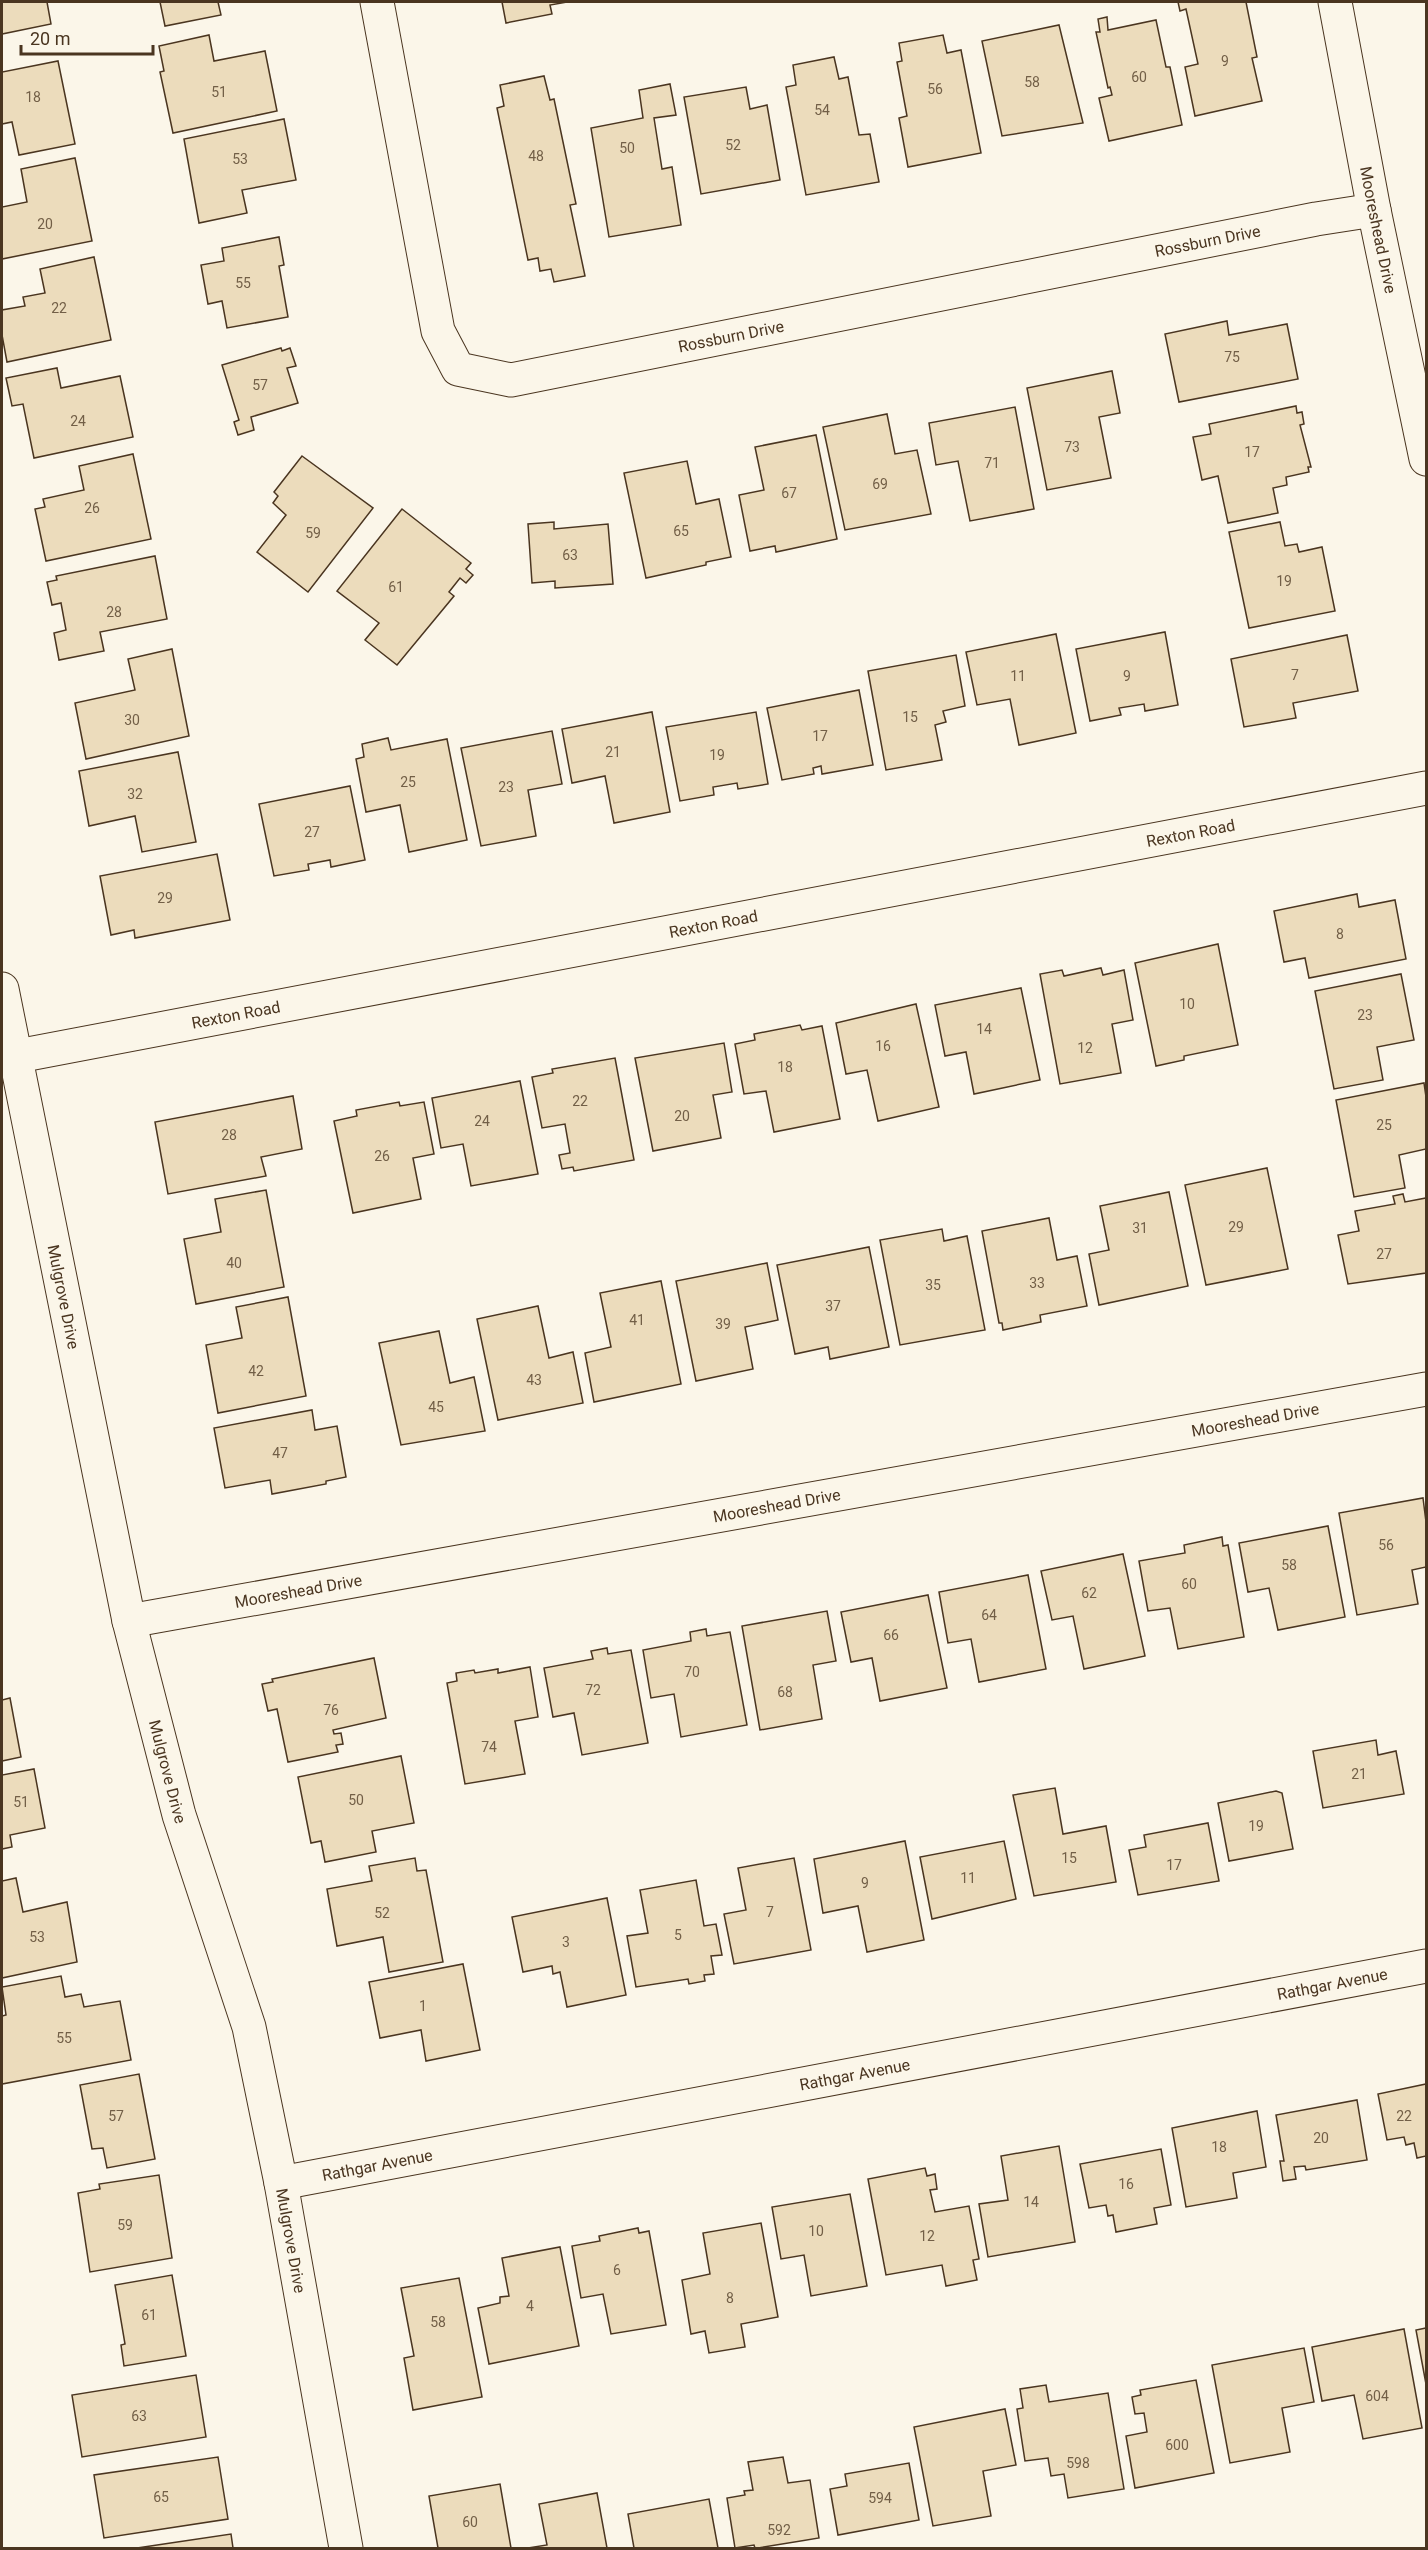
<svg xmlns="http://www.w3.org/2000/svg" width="1428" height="2550" font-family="Roboto,sans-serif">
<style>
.building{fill:#ecdcbc;stroke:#4a3520;stroke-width:1.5}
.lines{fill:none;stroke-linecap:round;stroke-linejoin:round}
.minor-casing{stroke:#4a3520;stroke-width:35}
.minor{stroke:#fbf6e9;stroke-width:33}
.labels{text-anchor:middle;stroke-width:4.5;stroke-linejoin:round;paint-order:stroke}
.number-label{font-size:14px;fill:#725f47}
.street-label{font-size:16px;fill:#4a3520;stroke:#fbf6e9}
</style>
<rect width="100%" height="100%" fill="#fbf6e9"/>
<g class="building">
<path d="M2,2H47L51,24L2,34Z"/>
<path d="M160,2H218L221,15L165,26Z"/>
<path d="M502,2H567L550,5L552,14L506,23Z"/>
<path d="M1178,2H1246L1257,57L1252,58L1262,101L1195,116L1185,67L1198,64L1186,9L1180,11Z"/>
<path d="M1107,17L1108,30L1156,20L1166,67H1170L1182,125L1109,141L1099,98L1112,95L1110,87L1108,88L1096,32H1100L1098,19Z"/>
<path d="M1059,25L1083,123L1002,136L982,41Z"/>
<path d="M209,35L214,61L265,51L277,111L173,133L160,72L164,71L159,46Z"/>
<path d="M943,35L947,53L961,50L981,153L908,167L899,118L907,116L897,62L902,61L899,43Z"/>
<path d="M834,57L839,79L848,77L859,135L870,134L879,182L806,195L786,87L796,85L793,65Z"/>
<path d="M58,61L75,144L19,155L12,122L2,124V72Z"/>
<path d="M544,76L550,100L554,99L576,204L570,205L585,276L554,282L551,269L540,271L538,258L528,260L497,108L504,106L500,85Z"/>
<path d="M670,84L676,115L654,118L662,169L672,167L681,225L609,237L591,128L643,118L639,90Z"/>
<path d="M746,87L750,109L767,105L780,180L701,194L684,97Z"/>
<path d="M284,119L296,180L242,190L247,213L199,223L184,139Z"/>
<path d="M75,158L92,241L2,259V207L27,202L21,169Z"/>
<path d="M279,237L284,265L279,266L288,317L227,328L222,301L208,304L201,265L224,261L222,248Z"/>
<path d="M94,257L111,340L7,362L2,335V310L25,306L23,297L45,293L40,269Z"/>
<path d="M1227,321L1229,335L1287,324L1298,379L1179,402L1165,334Z"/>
<path d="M281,348L282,351L290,348L296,366L287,368L298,403L251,417L254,430L238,435L234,422L239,420L222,365Z"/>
<path d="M57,368L61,388L120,376L133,437L34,458L23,404L12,406L6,378Z"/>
<path d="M1112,371L1120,413L1099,417L1111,478L1047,490L1027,388Z"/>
<path d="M1296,406L1297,413L1302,412L1304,424L1300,425L1311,467H1308L1309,472L1286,477L1287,485L1273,488L1278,513L1228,523L1218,476L1202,480L1193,437L1211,434L1209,424Z"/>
<path d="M1015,407L1034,509L970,521L958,461L936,465L929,423Z"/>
<path d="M887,414L895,454L917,450L931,514L845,530L823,427Z"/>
<path d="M816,435L837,539L776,552L775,546L750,551L739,495L764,490L755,447Z"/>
<path d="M133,454L151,539L46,561L35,509L45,507L43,499L84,490L79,466Z"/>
<path d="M302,456L373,508L308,592L257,552L286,515L273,503L278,496L274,492Z"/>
<path d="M687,461L696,504L719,499L731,557L706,562V565L646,578L624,473Z"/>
<path d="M402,509L471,563L466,569L473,575L466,583L460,578L449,592L454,596L397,665L365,640L379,623L337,591Z"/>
<path d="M554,522V529L608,524L613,584L555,588V581L532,583L528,524Z"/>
<path d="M1280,522L1285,546L1297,544L1299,552L1322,547L1335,611L1249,628L1229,532Z"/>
<path d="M155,556L167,619L100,632L104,651L59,660L54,633L66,630L61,603L52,605L47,582L57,580L56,576Z"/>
<path d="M1165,632L1178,705L1145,711L1144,704L1119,708L1121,715L1090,721L1076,649Z"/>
<path d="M1056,634L1076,733L1019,745L1010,699L977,705L966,652Z"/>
<path d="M1347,635L1358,691L1293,703L1296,718L1244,727L1231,659Z"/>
<path d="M172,649L189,736L86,759L75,703L135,690L128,659Z"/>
<path d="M956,655L965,706L943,711L946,722L935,725L942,760L886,770L868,671Z"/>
<path d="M859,690L873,765L822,774L821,766L813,768L814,774L782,780L767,708Z"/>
<path d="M652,712L670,812L614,823L605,776L572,783L562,729Z"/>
<path d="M756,712L768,784L738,789L737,783L713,787L714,795L680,801L666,727Z"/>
<path d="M552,731L562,784L528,790L536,836L481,846L461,748Z"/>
<path d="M388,738L391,750L447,739L467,840L409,852L400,805L366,812L356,759L364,757L362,744Z"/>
<path d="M178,752L196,842L142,852L135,816L89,826L79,771Z"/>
<path d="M350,786L365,860L331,867L330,860L308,864L309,870L274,876L259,804Z"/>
<path d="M217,854L230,920L135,938L134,930L111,935L100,876Z"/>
<path d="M1357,894L1359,907L1395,900L1406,959L1309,978L1305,958L1284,962L1274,911Z"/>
<path d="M1218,944L1238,1045L1184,1056V1060L1156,1066L1135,963Z"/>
<path d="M1101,968L1103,975L1124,970L1133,1020L1112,1024L1121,1073L1060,1084L1040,974L1062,970L1064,976Z"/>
<path d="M1401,974L1414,1040L1377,1047L1383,1080L1334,1089L1315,991Z"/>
<path d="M1021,988L1040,1080L974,1094L966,1052L945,1056L935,1005Z"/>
<path d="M916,1004L939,1107L878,1121L867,1070L846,1074L836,1023Z"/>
<path d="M800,1025L802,1030L822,1026L840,1119L774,1132L766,1091L744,1094L735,1044L755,1040L754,1034Z"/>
<path d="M724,1043L732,1092L713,1095L721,1138L653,1151L635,1058Z"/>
<path d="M615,1058L634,1160L574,1171L573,1167L562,1169L559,1155L570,1153L565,1124L542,1128L532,1077L553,1073L552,1069Z"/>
<path d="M520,1081L538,1174L471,1186L463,1144L441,1148L432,1098Z"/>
<path d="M1424,1083L1426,1097V1149L1399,1155L1405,1188L1354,1197L1336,1100Z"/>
<path d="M293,1096L302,1149L261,1157L266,1176L168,1194L155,1122Z"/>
<path d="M399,1102L400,1106L424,1102L434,1154L413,1158L421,1199L353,1213L334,1121L357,1116L356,1110Z"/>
<path d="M1267,1168L1288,1269L1206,1285L1185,1185Z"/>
<path d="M266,1190L284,1287L196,1304L184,1239L221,1232L215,1199Z"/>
<path d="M1169,1192L1188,1286L1099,1305L1089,1254L1109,1250L1100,1206Z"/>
<path d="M1403,1194L1405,1202L1426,1198V1273L1348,1284L1338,1235L1359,1231L1355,1211L1395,1204L1393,1196Z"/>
<path d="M1049,1218L1057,1260L1077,1256L1087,1306L1040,1315L1041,1322L1003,1330L1002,1323H999L982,1231Z"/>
<path d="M942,1229L944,1241L967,1236L985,1330L900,1345L880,1240Z"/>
<path d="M869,1247L889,1347L830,1359L828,1347L795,1354L777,1265Z"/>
<path d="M767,1263L778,1320L745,1327L753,1369L696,1381L676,1281Z"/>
<path d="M661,1281L681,1384L594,1402L585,1353L611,1347L600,1293Z"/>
<path d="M288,1297L306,1396L218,1413L206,1345L242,1338L236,1307Z"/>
<path d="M538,1306L549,1358L573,1352L583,1403L498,1420L477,1319Z"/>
<path d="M439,1331L450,1383L474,1377L485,1431L401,1445L379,1343Z"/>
<path d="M312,1410L315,1430L337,1426L346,1477L326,1481V1484L272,1494L270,1480L225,1488L214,1428Z"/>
<path d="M1423,1498L1426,1522V1567L1412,1570L1418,1604L1357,1615L1339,1513Z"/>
<path d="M1328,1526L1345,1617L1278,1630L1269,1588L1248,1592L1239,1543Z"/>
<path d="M1222,1537L1223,1546L1228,1545L1244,1637L1178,1649L1170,1608L1148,1611L1139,1561L1185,1553L1184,1545Z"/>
<path d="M1123,1554L1145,1656L1084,1669L1073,1616L1052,1620L1041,1571Z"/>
<path d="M1028,1575L1046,1669L979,1682L971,1639L948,1643L939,1592Z"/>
<path d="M928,1595L947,1688L880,1701L872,1658L851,1662L841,1612Z"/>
<path d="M827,1611L836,1661L813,1665L822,1719L760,1730L742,1626Z"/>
<path d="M706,1629L707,1636L730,1632L747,1725L681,1737L674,1694L651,1698L643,1650L691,1641L690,1632Z"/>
<path d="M607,1648L608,1654L631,1650L648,1743L582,1755L574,1713L553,1717L544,1668L593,1659L591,1651Z"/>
<path d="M374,1658L386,1718L333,1730L334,1734L341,1733L343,1744L336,1745L338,1752L288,1762L277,1709L268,1711L262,1684L273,1682L272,1679Z"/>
<path d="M530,1667L538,1717L515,1721L525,1774L465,1784L447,1683L457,1681L456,1673L474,1670L475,1673L498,1669V1673Z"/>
<path d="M10,1698L21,1757L2,1761V1700Z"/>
<path d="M1376,1740L1378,1755L1396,1751L1404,1794L1323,1808L1313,1751Z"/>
<path d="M401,1756L414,1823L372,1831L376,1852L325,1862L321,1841L311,1843L298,1777Z"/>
<path d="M34,1769L45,1828L10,1835L12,1847L2,1849V1775Z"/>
<path d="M1055,1788L1063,1834L1106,1826L1116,1882L1034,1896L1013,1795Z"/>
<path d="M1276,1791L1282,1793L1293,1849L1229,1861L1218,1803Z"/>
<path d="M1208,1823L1219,1881L1138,1895L1129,1850L1146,1847L1144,1835Z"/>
<path d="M905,1841L924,1940L867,1952L858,1906L823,1913L814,1859Z"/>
<path d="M1004,1841L1016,1899L932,1919L920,1857Z"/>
<path d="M415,1858L417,1871L426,1870L443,1962L389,1972L383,1937L337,1946L327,1889L372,1881L369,1866Z"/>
<path d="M794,1858L811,1950L734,1964L724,1914L746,1910L738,1868Z"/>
<path d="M16,1878L23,1912L67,1902L77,1962L2,1978V1881Z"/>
<path d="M696,1880L704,1926L716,1924L722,1955L711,1956L714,1974L704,1975L705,1981L689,1984L688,1979L636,1987L627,1936L648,1933L640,1890Z"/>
<path d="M607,1898L626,1995L567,2007L560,1972L553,1974L552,1966L523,1972L512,1917Z"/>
<path d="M463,1964L480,2050L426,2061L421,2030L380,2038L369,1982Z"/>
<path d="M61,1976L65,1997L81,1994L84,2007L120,2001L131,2060L2,2084V2016L6,2015L2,1987Z"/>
<path d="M139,2074L155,2159L107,2168L103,2148L92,2149L80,2085Z"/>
<path d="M1426,2084V2156L1417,2158L1414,2143L1406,2145L1404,2137L1387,2140L1378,2094Z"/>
<path d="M1357,2100L1367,2160L1306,2170L1305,2166L1294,2167L1296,2179L1283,2181L1280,2161H1284L1276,2115Z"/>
<path d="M1257,2111L1266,2167L1233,2173L1237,2198L1186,2207L1172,2128Z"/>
<path d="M1059,2146L1075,2242L988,2257L979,2204L1008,2200L1001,2156Z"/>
<path d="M1161,2149L1171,2205L1154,2208L1157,2224L1116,2232L1113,2215L1108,2216L1106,2205L1089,2208L1080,2164Z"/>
<path d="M925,2168L927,2176L935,2174L937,2189L930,2190L935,2212L969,2206L979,2259L973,2260L977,2280L946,2286L942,2265L886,2275L868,2179Z"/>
<path d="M159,2175L172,2258L90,2272L78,2193L100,2189L99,2184Z"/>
<path d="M850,2194L867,2286L811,2296L804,2255L781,2259L772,2207Z"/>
<path d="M761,2223L778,2317L741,2324L745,2347L709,2353L705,2331L691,2334L682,2280L710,2274L703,2233Z"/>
<path d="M638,2228L639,2233L649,2231L666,2325L611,2334L603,2294L581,2298L572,2246L600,2241L599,2236Z"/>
<path d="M560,2247L579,2346L489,2364L478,2308L500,2303V2297L509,2296L502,2258Z"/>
<path d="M172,2275L186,2356L124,2366L121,2345L125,2344L115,2285Z"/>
<path d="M459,2278L482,2397L413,2410L404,2358L414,2356L401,2288Z"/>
<path d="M1426,2328V2384L1416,2330Z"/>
<path d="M1404,2329L1422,2428L1363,2439L1354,2395L1322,2401L1312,2347Z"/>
<path d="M1304,2348L1314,2402L1282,2408L1290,2452L1230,2463L1212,2365Z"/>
<path d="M196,2375L206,2437L82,2457L72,2395Z"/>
<path d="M1196,2380L1214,2473L1135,2488L1126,2436L1147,2432L1144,2413L1135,2414L1132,2397L1141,2395L1140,2390Z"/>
<path d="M1046,2385L1049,2402L1108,2393L1124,2489L1068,2498L1064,2474L1051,2476L1048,2458L1025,2461L1017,2409L1023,2408L1020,2389Z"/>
<path d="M1005,2409L1016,2465L983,2471L991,2516L933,2526L914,2427Z"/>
<path d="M218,2457L228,2519L104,2538L94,2475Z"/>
<path d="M783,2457L788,2483L810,2480L819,2538L758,2548H755L754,2545L735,2548L727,2498L745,2495L744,2491L753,2490L748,2462Z"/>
<path d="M909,2463L919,2520L838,2535L830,2489L847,2486L845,2474Z"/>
<path d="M500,2484L511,2548H438L429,2496Z"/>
<path d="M597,2493L607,2548H528L547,2545L539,2504Z"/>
<path d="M709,2499L718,2548H634L628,2514Z"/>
<path d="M231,2534L233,2548H137Z"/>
</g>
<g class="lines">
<g class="minor-casing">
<g id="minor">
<path id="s1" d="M377,2L438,331L458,369L511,380L1316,219L1374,210"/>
<path id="s2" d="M1335,2L1374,210L1426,459"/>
<path id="s3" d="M2,989L129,1621L179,1815L249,2027L281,2183L346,2548"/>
<path id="s4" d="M2,1059L1426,788"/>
<path id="s5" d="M129,1621L1426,1389"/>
<path id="s6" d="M281,2183L1426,1966"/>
</g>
</g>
<use href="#minor" class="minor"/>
</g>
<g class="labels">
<g class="number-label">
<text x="1225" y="66">9</text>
<text x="1139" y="82">60</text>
<text x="1032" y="87">58</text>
<text x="935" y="94">56</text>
<text x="219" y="97">51</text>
<text x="33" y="102">18</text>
<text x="822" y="115">54</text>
<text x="733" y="150">52</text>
<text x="627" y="153">50</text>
<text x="536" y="161">48</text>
<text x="240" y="164">53</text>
<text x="45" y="229">20</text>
<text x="243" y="288">55</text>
<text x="59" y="313">22</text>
<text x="1232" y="362">75</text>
<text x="260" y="390">57</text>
<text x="78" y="426">24</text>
<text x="1072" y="452">73</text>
<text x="1252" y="457">17</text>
<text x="992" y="468">71</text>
<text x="880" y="489">69</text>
<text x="789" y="498">67</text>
<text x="92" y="513">26</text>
<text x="681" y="536">65</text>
<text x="313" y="538">59</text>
<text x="570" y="560">63</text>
<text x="1284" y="586">19</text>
<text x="396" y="592">61</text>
<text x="114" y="617">28</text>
<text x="1295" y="680">7</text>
<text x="1018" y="681">11</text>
<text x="1127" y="681">9</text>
<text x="910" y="722">15</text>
<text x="132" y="725">30</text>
<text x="820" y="741">17</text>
<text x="613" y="757">21</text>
<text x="717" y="760">19</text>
<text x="408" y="787">25</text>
<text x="506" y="792">23</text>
<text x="135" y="799">32</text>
<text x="312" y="837">27</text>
<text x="165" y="903">29</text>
<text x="1340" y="939">8</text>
<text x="1187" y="1009">10</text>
<text x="1365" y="1020">23</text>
<text x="984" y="1034">14</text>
<text x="883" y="1051">16</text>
<text x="1085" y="1053">12</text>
<text x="785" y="1072">18</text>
<text x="580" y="1106">22</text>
<text x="682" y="1121">20</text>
<text x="482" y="1126">24</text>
<text x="1384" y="1130">25</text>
<text x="229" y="1140">28</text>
<text x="382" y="1161">26</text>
<text x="1236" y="1232">29</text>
<text x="1140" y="1233">31</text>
<text x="1384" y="1259">27</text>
<text x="234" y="1268">40</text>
<text x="1037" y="1288">33</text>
<text x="933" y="1290">35</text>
<text x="833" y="1311">37</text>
<text x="637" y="1325">41</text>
<text x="723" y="1329">39</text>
<text x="256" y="1376">42</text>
<text x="534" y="1385">43</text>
<text x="436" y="1412">45</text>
<text x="280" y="1458">47</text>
<text x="1386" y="1550">56</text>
<text x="1289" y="1570">58</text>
<text x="1189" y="1589">60</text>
<text x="1089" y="1598">62</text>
<text x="989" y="1620">64</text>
<text x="891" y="1640">66</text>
<text x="692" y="1677">70</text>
<text x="593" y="1695">72</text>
<text x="785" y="1697">68</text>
<text x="331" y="1715">76</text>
<text x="489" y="1752">74</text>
<text x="1359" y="1779">21</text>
<text x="356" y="1805">50</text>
<text x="21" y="1807">51</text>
<text x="1256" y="1831">19</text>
<text x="1069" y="1863">15</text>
<text x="1174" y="1870">17</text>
<text x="968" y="1883">11</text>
<text x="865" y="1888">9</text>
<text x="770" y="1917">7</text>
<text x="382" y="1918">52</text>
<text x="678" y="1940">5</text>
<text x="37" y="1942">53</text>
<text x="566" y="1947">3</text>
<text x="423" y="2011">1</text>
<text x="64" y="2043">55</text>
<text x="116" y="2121">57</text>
<text x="1404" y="2121">22</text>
<text x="1321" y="2143">20</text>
<text x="1219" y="2152">18</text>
<text x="1126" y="2189">16</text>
<text x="1031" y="2207">14</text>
<text x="125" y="2230">59</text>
<text x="816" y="2236">10</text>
<text x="927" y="2241">12</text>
<text x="617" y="2275">6</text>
<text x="730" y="2303">8</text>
<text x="530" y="2311">4</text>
<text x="149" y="2320">61</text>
<text x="438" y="2327">58</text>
<text x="1377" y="2401">604</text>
<text x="139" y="2421">63</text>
<text x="1177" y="2450">600</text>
<text x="1078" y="2468">598</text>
<text x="161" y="2502">65</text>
<text x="880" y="2503">594</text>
<text x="470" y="2527">60</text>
<text x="779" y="2535">592</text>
</g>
<g class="street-label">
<text dy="6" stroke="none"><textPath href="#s2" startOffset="232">Mooreshead Drive</textPath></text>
<text dy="6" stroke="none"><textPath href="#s1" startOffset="1142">Rossburn Drive</textPath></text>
<text dy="6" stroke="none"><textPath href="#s1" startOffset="656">Rossburn Drive</textPath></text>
<text dy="6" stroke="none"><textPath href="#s4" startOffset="1210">Rexton Road</textPath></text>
<text dy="6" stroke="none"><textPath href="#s4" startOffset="724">Rexton Road</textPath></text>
<text dy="6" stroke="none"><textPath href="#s4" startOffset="238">Rexton Road</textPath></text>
<text dy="6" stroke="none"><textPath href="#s3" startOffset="314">Mulgrove Drive</textPath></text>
<text dy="6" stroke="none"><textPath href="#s5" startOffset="1144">Mooreshead Drive</textPath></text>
<text dy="6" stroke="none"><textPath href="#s5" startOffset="658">Mooreshead Drive</textPath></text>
<text dy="6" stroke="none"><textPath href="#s5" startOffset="172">Mooreshead Drive</textPath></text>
<text dy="6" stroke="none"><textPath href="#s3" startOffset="800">Mulgrove Drive</textPath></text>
<text dy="6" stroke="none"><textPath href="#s6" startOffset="1070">Rathgar Avenue</textPath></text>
<text dy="6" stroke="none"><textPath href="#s6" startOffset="584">Rathgar Avenue</textPath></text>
<text dy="6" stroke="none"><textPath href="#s6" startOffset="98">Rathgar Avenue</textPath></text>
<text dy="6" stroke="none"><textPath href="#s3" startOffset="1286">Mulgrove Drive</textPath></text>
</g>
</g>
<rect width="1428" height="2550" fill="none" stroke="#4a3520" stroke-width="6"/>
<path d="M21 45v9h132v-9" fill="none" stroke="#4a3520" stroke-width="3"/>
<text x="30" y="45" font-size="18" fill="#4a3520" stroke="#fbf6e9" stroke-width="4.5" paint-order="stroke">20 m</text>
</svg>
